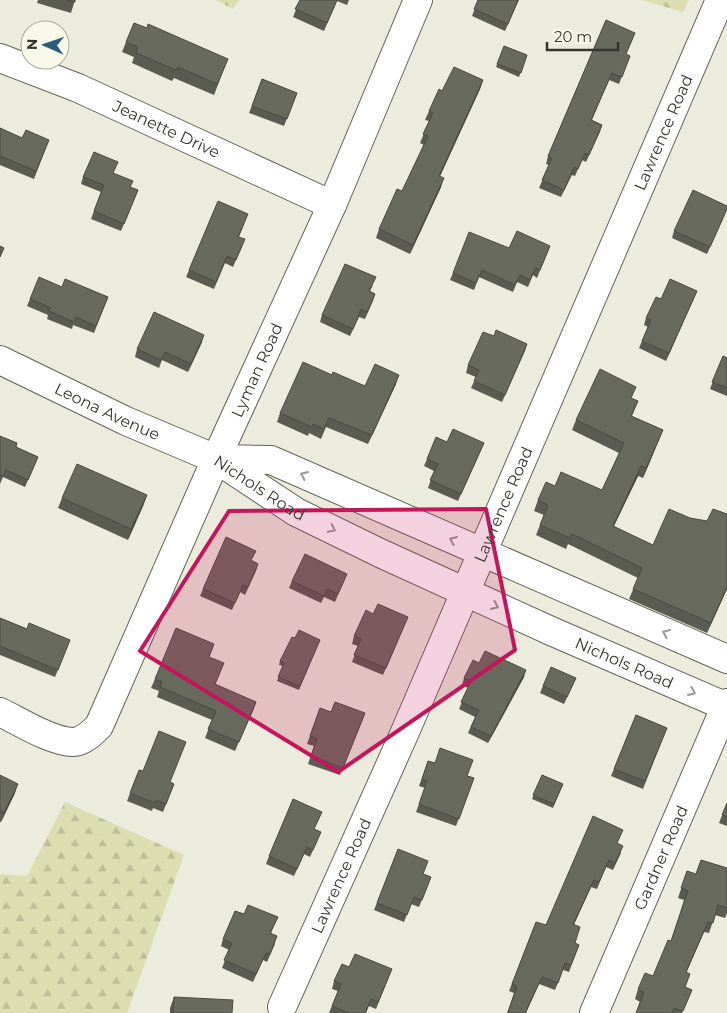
<svg xmlns="http://www.w3.org/2000/svg" width="727" height="1013" font-family="Montserrat,sans-serif">
<style>
.forest{fill:url(#forest-firs)}
.lines{fill:none;stroke-linecap:round;stroke-linejoin:round}
.minor-casing{stroke:#636458;stroke-width:30}
.minor{stroke:#fff;stroke-width:28}
.wall{fill:#5a5b51}
.shaded-wall{fill:#4a4a42}
.building{fill:#696a5e;stroke:#4a4a42}
.oneway{stroke:#9a9a98}
.marked{fill:#c2185b;fill-opacity:0.2;stroke:#c2185b;stroke-width:4;stroke-linejoin:round}
.labels{text-anchor:middle;stroke-width:5;stroke-linejoin:round;paint-order:stroke}
.street-label{font-size:16px;fill:#363630;stroke:#f8f9eb}
</style>
<defs>
<pattern id="forest-firs" width="22" height="20" patternUnits="userSpaceOnUse" patternTransform="scale(1.25)"><rect width="22" height="20" fill="#dcdeb2"/><path d="M5 1l3.5 6h-7zM16 11l3.5 6h-7z" fill="#bdbf99"/></pattern>
</defs>
<rect width="100%" height="100%" fill="#ebecde"/>
<g class="forest">
<path d="M216,0H240L233,9Z"/>
<path d="M642,0H689L683,12Z"/>
<path d="M65,802L184,855L127,1013H0V874L27,876Z"/>
</g>
<g class="lines">
<g class="minor-casing">
<g id="minor">
<path id="s1" d="M0,58L78,88L332,205"/>
<path id="s2" d="M0,360L126,421L216,459L296,512L380,553L551,631L727,707"/>
<path d="M216,459L271,460L727,659"/>
<path id="s3" d="M0,712C19,721 52,742 73,742C83,742 92,733 99,726L216,459L332,205L418,0"/>
<path id="s4" d="M282,1007L405,732L720,0"/>
<path id="s5" d="M594,1013L727,703"/>
</g>
</g>
<use href="#minor" class="minor"/>
</g>
<g class="wall">
<path d="M38,0H75L71,13L37,3Z"/>
<path d="M300,0H349L347,5L337,1L324,31L293,17Z"/>
<path d="M478,0H519L505,31L472,16Z"/>
<path d="M606,20L626,55L630,56L619,84L609,80L592,120L602,125L600,132L586,162L582,160L575,176L572,175L561,197L539,188L549,165L546,164L548,156Z"/>
<path d="M147,28L228,59L214,95L174,78L172,81L132,63L134,57L122,52L126,42Z"/>
<path d="M504,46L527,55L519,77L496,67Z"/>
<path d="M262,79L297,93L284,126L249,113Z"/>
<path d="M483,80L480,89L440,176L441,187L410,254L376,238L379,229L402,191L424,145L420,143L429,121L425,120L429,111L442,91Z"/>
<path d="M0,128L22,138L49,140L34,179L0,165Z"/>
<path d="M114,173L130,187L138,190L121,231L91,219L101,192L81,184L83,177Z"/>
<path d="M725,214L707,254L672,238L674,231Z"/>
<path d="M245,222L239,237L242,246L233,267L225,263L214,289L186,277L189,270Z"/>
<path d="M550,246L537,278L533,275L528,287L517,282L513,292L479,277L474,290L450,280L453,273L509,248Z"/>
<path d="M373,285L370,291L375,294L373,301L365,319L359,317L350,336L320,322L322,315Z"/>
<path d="M62,287L108,297L94,333L73,325L72,329L47,319L48,315L27,306L30,299Z"/>
<path d="M697,291L666,361L639,348L648,327L644,325L646,318L661,299Z"/>
<path d="M494,336L527,344L502,402L471,388L476,377L466,373L468,365Z"/>
<path d="M202,342L188,372L162,360L159,368L135,357L137,349Z"/>
<path d="M723,356L727,358V396L710,389Z"/>
<path d="M332,375L365,386L396,384L368,444L326,427L321,439L309,433L308,436L277,422L280,413Z"/>
<path d="M631,398L638,401L632,416L663,430L643,478L638,476L614,526L727,589L707,633L629,599L638,578L568,544L566,549L536,535L544,515L534,511L538,500L555,486L602,490L619,453L572,430L576,420Z"/>
<path d="M0,436L16,447L38,457L25,487L3,477L0,484Z"/>
<path d="M447,442L484,443L458,501L428,488L434,471L424,466L427,459Z"/>
<path d="M147,495L143,506L128,540L58,508L62,498Z"/>
<path d="M252,561L258,564L256,571L245,595L240,592L232,610L200,596L203,589Z"/>
<path d="M347,574L335,602L324,597L321,603L289,588L292,581Z"/>
<path d="M408,617L383,675L352,662L358,646L352,644L354,636Z"/>
<path d="M0,618L27,629L70,640L55,677L0,655Z"/>
<path d="M295,638L320,640L299,690L277,681L283,666L279,665L280,661Z"/>
<path d="M209,657L220,673L215,685L256,702L235,751L205,738L212,720L157,697L159,691L151,688L155,679Z"/>
<path d="M479,663L524,677L488,743L468,733L475,717L459,709L468,688L462,685L464,678Z"/>
<path d="M576,678L564,704L540,693L543,686Z"/>
<path d="M320,708L331,712L365,713L340,775L308,764L314,746L307,744Z"/>
<path d="M636,715L667,728L643,789L611,776Z"/>
<path d="M428,761L474,778L456,826L416,812L425,788L419,786Z"/>
<path d="M139,770L174,784L163,812L153,808L152,811L127,801Z"/>
<path d="M0,775L15,793L1,822H0Z"/>
<path d="M542,775L563,784L553,808L532,799Z"/>
<path d="M727,803V826L719,823Z"/>
<path d="M315,829L318,839L310,857L304,854L294,876L266,864L269,856Z"/>
<path d="M620,837L617,843L621,853L613,870L606,867L597,889L591,887L574,924L575,943L579,945L569,972L563,970L555,990L539,984L526,1013H507L514,993L509,991L536,922L546,925Z"/>
<path d="M398,849L423,874L431,877L419,907L411,904L404,922L374,910Z"/>
<path d="M701,860L727,868V913L725,918L715,915L709,933L704,932L686,973L685,987L692,990L682,1013H636L640,1002L635,999L638,989L653,976L671,941L684,900L678,898L687,871L696,874Z"/>
<path d="M244,914L278,917L271,933L275,944L267,962L263,960L253,982L222,968L229,950L221,946L223,939Z"/>
<path d="M349,967L389,977L376,1009L369,1006L366,1013H329L338,991L332,989L334,981Z"/>
<path d="M174,997L232,1013H170V1008Z"/>
</g>
<g class="shaded-wall">
<path d="M483,80L480,89L436,185L439,176Z"/>
<path d="M444,178L441,187L410,254L413,245Z"/>
<path d="M697,291L694,298L666,361L669,353Z"/>
<path d="M204,335L202,342L188,372L191,364Z"/>
<path d="M527,344L525,351L502,402L505,395Z"/>
<path d="M399,375L396,384L368,444L372,435Z"/>
<path d="M663,430L659,440L643,478L646,468Z"/>
<path d="M641,466L638,476L609,536L613,526Z"/>
<path d="M147,495L143,506L128,540L131,529Z"/>
<path d="M727,587V589L707,633L711,623Z"/>
<path d="M526,670L524,677L488,743L491,736Z"/>
<path d="M256,702L253,711L235,751L239,742Z"/>
<path d="M18,784L15,793L1,822L4,813Z"/>
<path d="M594,880L591,887L571,931L573,924Z"/>
<path d="M708,922L704,932L682,982L686,972Z"/>
</g>
<g class="building">
<path d="M67,0H75V2Z"/>
<path d="M300,0H337L327,23L295,9Z"/>
<path d="M478,0H518L508,24L474,9Z"/>
<path d="M606,20L635,33L626,54L630,56L622,77L612,73L591,120L602,125L589,155L585,153L578,169L574,167L564,190L542,180L552,158L548,156Z"/>
<path d="M134,23L147,28L148,24L228,59L217,84L178,67L176,70L136,53L138,47L126,42Z"/>
<path d="M504,46L527,55L521,73L497,64Z"/>
<path d="M454,67L483,80L439,176L444,178L413,245L379,229L397,189L402,191L428,136L423,134L433,113L429,111L439,89L442,91Z"/>
<path d="M262,79L297,93L287,119L252,106Z"/>
<path d="M0,128L22,138L26,130L49,140L36,171L0,156Z"/>
<path d="M94,152L118,162L113,173L133,181L130,187L138,190L124,224L94,211L104,185L83,177Z"/>
<path d="M693,190L727,206V209L710,247L674,231Z"/>
<path d="M218,201L248,214L238,237L245,239L236,260L227,256L216,282L189,270Z"/>
<path d="M517,231L550,246L540,270L535,268L530,280L520,275L515,285L482,270L476,283L453,273L469,232L509,248Z"/>
<path d="M0,246L4,248L0,257Z"/>
<path d="M345,264L376,277L369,291L375,294L367,312L361,309L353,329L322,315Z"/>
<path d="M39,277L62,287L65,279L108,297L96,326L76,317L74,322L49,311L51,308L30,299Z"/>
<path d="M670,279L697,291L669,353L642,341L651,320L646,318L656,297L661,299Z"/>
<path d="M154,312L204,335L191,364L165,352L161,360L137,349Z"/>
<path d="M496,330L527,344L505,395L474,381L479,370L468,365L483,332L494,336Z"/>
<path d="M723,356L727,358V388L712,382Z"/>
<path d="M303,362L332,375L333,372L365,386L375,364L399,375L372,435L329,418L324,429L313,424L312,427L280,413Z"/>
<path d="M600,369L636,387L631,398L638,401L631,416L663,430L646,468L641,466L613,526L653,545L669,509L690,518L707,521L713,509L727,514V587L711,623L633,589L642,568L572,534L570,538L540,525L548,505L538,500L546,482L555,486L561,472L602,490L624,443L576,420Z"/>
<path d="M453,429L484,443L461,494L430,480L438,464L427,459L436,437L447,442Z"/>
<path d="M0,436L17,443L16,447L38,457L28,480L6,470L3,476L0,475Z"/>
<path d="M77,464L147,495L131,529L62,498Z"/>
<path d="M226,537L256,551L251,560L258,564L248,587L243,585L235,603L203,589Z"/>
<path d="M305,554L347,574L338,594L327,589L324,596L292,581Z"/>
<path d="M378,604L408,617L386,668L354,655L361,639L354,636L366,610L373,614Z"/>
<path d="M0,618L27,629L29,623L70,640L58,670L0,646Z"/>
<path d="M176,628L214,644L209,657L224,663L215,684L256,702L239,742L208,729L216,711L160,687L162,682L155,679Z"/>
<path d="M299,630L320,640L300,686L278,677L284,663L280,661L292,637L295,638Z"/>
<path d="M485,651L526,670L491,736L471,727L479,710L461,702L471,681L464,678L473,660L479,663Z"/>
<path d="M551,667L576,678L567,697L543,686Z"/>
<path d="M335,702L365,713L343,768L311,756L317,739L310,736L320,708L331,712Z"/>
<path d="M636,715L667,728L645,781L614,769Z"/>
<path d="M159,731L186,742L170,782L174,784L166,804L156,800L155,803L130,793L139,770L143,771Z"/>
<path d="M440,748L473,760L467,776L474,778L459,819L419,804L427,781L422,779L428,761L435,763Z"/>
<path d="M0,775L18,784L4,813L0,811Z"/>
<path d="M542,775L563,784L554,804L533,795Z"/>
<path d="M293,799L322,812L314,829L321,832L313,850L307,847L297,869L269,856Z"/>
<path d="M727,803V817L722,815Z"/>
<path d="M593,816L623,830L617,843L623,846L615,863L609,860L599,882L594,880L573,924L580,927L575,943L579,945L571,965L565,963L558,983L542,977L525,1013H508L517,986L512,984L536,922L546,925Z"/>
<path d="M398,849L428,861L423,874L431,877L422,900L414,897L407,915L377,903Z"/>
<path d="M701,860L727,868V908L718,905L713,923L708,922L686,972L690,974L685,987L692,990L683,1011L674,1008L672,1013H636L644,992L638,989L645,973L653,976L668,940L671,941L688,891L681,888L687,871L696,874Z"/>
<path d="M248,905L278,917L270,933L277,936L270,954L266,953L256,974L224,960L232,943L223,939L235,911L244,914Z"/>
<path d="M355,954L392,969L378,1002L371,999L365,1013H349L332,1006L341,984L334,981L342,964L349,967Z"/>
<path d="M174,997L233,1000L232,1013H173Z"/>
</g>
<defs><path id="oneway-chevron" d="M-2-3.5L2.5 0L-2 3.5" fill="none" stroke-width="1.6" stroke-linecap="round" stroke-linejoin="round" transform="scale(1.25)"/></defs>
<g class="oneway">
<use href="#oneway-chevron" transform="translate(304 475) rotate(-156)"/>
<use href="#oneway-chevron" transform="translate(332 529) rotate(26)"/>
<use href="#oneway-chevron" transform="translate(453 540) rotate(-157)"/>
<use href="#oneway-chevron" transform="translate(495 606) rotate(24)"/>
<use href="#oneway-chevron" transform="translate(666 633) rotate(-156)"/>
<use href="#oneway-chevron" transform="translate(692 692) rotate(23)"/>
</g>
<path class="marked" d="M486,509L515,650L338,772L140,651L229,511Z"/>
<g class="labels">
<g class="street-label">
<text dy="6" stroke="none"><textPath href="#s1" startOffset="181">Jeanette Drive</textPath></text>
<text dy="6" stroke="none"><textPath href="#s4" startOffset="954">Lawrence Road</textPath></text>
<text dy="6" stroke="none"><textPath href="#s3" startOffset="500">Lyman Road</textPath></text>
<text dy="6" stroke="none"><textPath href="#s2" startOffset="119">Leona Avenue</textPath></text>
<text dy="6" stroke="none"><textPath href="#s2" startOffset="290">Nichols Road</textPath></text>
<text dy="6" stroke="none"><textPath href="#s4" startOffset="549">Lawrence Road</textPath></text>
<text dy="6" stroke="none"><textPath href="#s2" startOffset="695">Nichols Road</textPath></text>
<text dy="6" stroke="none"><textPath href="#s5" startOffset="169">Gardner Road</textPath></text>
<text dy="6" stroke="none"><textPath href="#s4" startOffset="144">Lawrence Road</textPath></text>
</g>
</g>
<g transform="translate(45 45) rotate(272)"><circle r="24" fill="#f8f9eb" stroke="#aaaba0"/>
<path d="M0-4L9 19L0 12L-9 19Z" fill="#2b5d7a"/>
<text y="-8" font-size="14" font-weight="bold" text-anchor="middle" fill="#363630">N</text>
</g>
<path d="M547 42v8h71v-8" fill="none" stroke="#363630" stroke-width="2.5"/>
<text x="554" y="42" font-size="15" fill="#363630" stroke="#f8f9eb" stroke-width="4" paint-order="stroke">20 m</text>
</svg>
